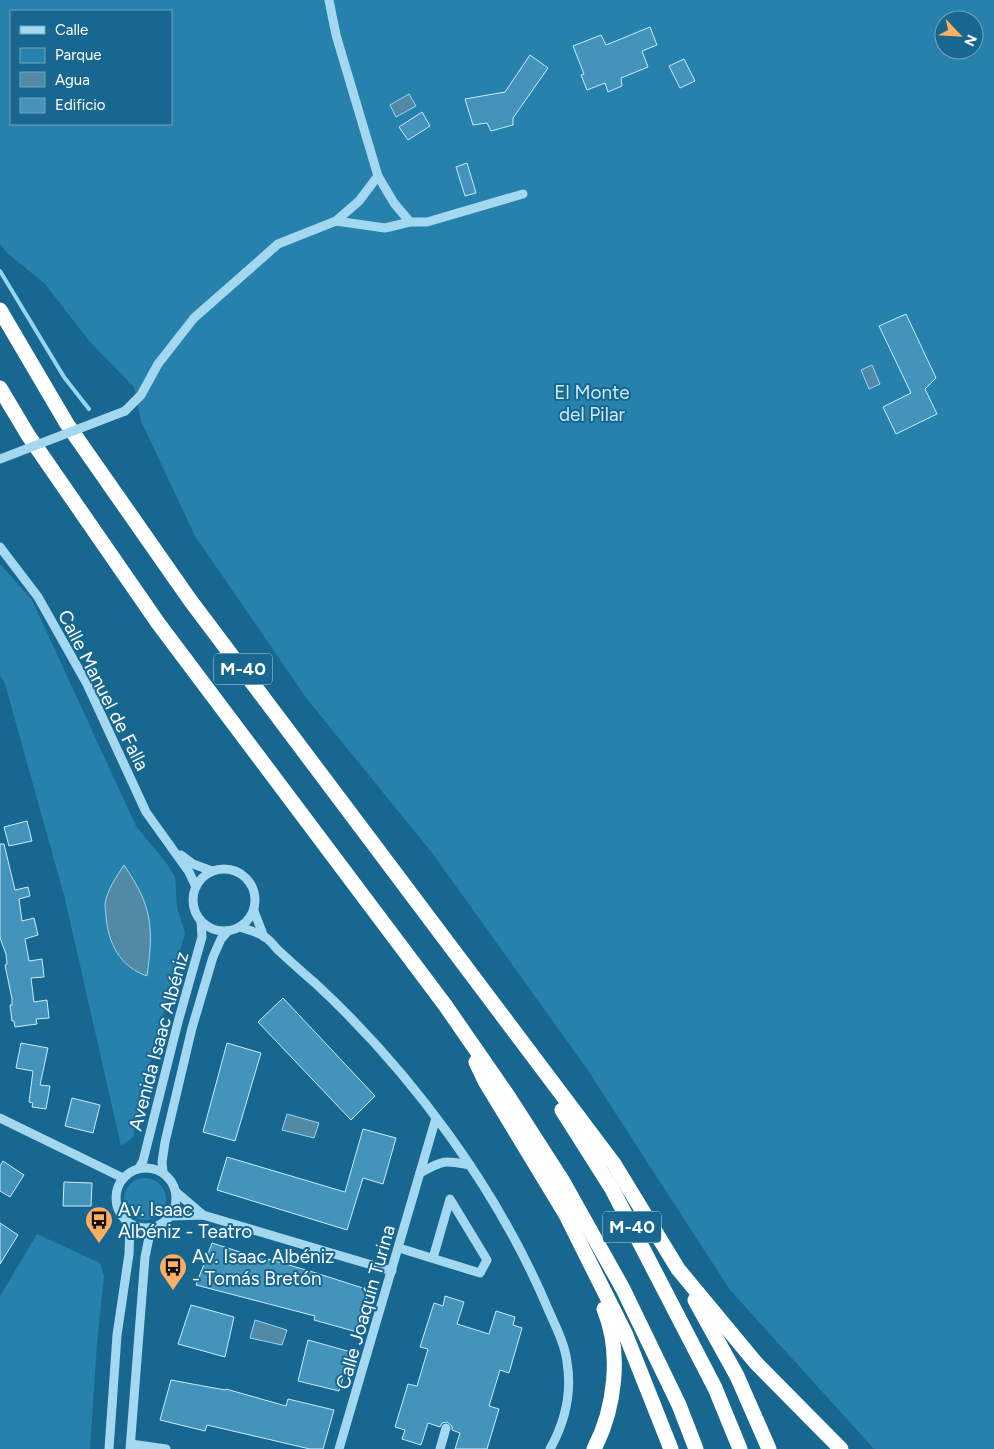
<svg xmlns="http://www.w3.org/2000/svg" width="994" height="1449" font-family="Figtree,sans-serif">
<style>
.green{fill:#2681ad;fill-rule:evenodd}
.water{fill:#528aa6;stroke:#96d6f2}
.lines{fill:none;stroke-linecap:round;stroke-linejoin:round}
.stream{stroke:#96d6f2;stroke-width:4}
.building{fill:#4493ba;stroke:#cbecfb}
.minor{stroke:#a4d7f0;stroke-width:9}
.highway{stroke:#fff;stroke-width:15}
.minor-bridge{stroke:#a4d7f0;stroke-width:9}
.labels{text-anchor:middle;stroke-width:4;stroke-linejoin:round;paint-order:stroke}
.shield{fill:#176790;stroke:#b9d1de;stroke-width:1}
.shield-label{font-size:18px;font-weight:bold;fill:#fff}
.park-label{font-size:19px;fill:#cbecfb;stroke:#176790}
.street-label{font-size:19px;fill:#fff;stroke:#176790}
.poi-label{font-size:19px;fill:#fff;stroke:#176790;text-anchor:start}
</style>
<rect width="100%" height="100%" fill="#176790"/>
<g class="green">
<path d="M0,0H994V1449H874L730,1290L587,1069L433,854L307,699L195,536L141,421L134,387L90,342L45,284L6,252L0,244ZM11,11H171V124H11ZM944,20H974V50H944Z"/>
<path d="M0,564L32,600L136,826L167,864L175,877L177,907L185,933L138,1108L133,1137L121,1146L65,899L5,684L0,675Z"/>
<circle cx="145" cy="1199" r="21"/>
<path d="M37,1234L100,1263L104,1276L97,1344L90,1449H0V1296Z"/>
</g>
<g class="water">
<path d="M409,94L416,106L396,117L390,105Z"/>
<path d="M872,365L880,384L869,389L861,370Z"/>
<path d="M124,865C152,906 154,927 147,976C120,967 108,943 106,916C106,912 105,907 105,904C107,890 117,876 124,865Z"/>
<path d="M287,1114L319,1123L314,1138L282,1130Z"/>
<path d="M255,1320L287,1330L282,1345L250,1338Z"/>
</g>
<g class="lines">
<path class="stream" d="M0,271L64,377L89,409"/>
</g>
<g class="building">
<path d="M650,27L657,45L642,51L648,67L621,78L622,86L608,92L605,83L587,90L581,75L584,74L573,46L601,35L606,45Z"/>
<path d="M530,55L548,68L513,118V125L491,131L487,123L473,125L465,99L505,92Z"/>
<path d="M684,59L695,81L680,88L669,66Z"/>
<path d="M422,112L430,126L408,140L399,127Z"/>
<path d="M467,163L476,193L465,196L456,167Z"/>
<path d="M906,314L936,378L925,389L937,414L896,434L883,407L911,393L879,326Z"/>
<path d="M27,821L32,841L9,846L4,827Z"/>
<path d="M0,844H4L15,890L28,887L30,896L19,899L22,921L34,918L38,935L25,939L29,961L42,959L44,977L31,978L34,1002L47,1000L49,1018L36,1019L37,1024L15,1027L14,1021H12L10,1005H12V999L5,965L7,964L6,954L0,938Z"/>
<path d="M283,998L375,1096L351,1120L258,1022Z"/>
<path d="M21,1043L48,1048L40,1085L50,1086L46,1109L32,1107L33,1103L29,1102L33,1071L16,1068Z"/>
<path d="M227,1043L261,1053L235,1141L203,1132Z"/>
<path d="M72,1098L100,1105L93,1133L65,1126Z"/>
<path d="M363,1129L396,1138L383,1184L363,1178L347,1230L217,1190L227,1157L345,1192Z"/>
<path d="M3,1161L24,1175L10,1197L0,1191V1166Z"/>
<path d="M64,1182L92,1183L91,1206H63Z"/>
<path d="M0,1223L18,1235L0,1264Z"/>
<path d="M212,1243L268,1261V1259L313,1272L369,1290L357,1332L314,1320L315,1316L196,1285Z"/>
<path d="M445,1296L464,1302L457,1324L489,1334L496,1311L515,1317L513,1325L522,1328L509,1373L500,1370L489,1406L499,1409L487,1449H455L460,1433L452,1430V1426L447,1422L442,1423L440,1427L428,1423L421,1445L402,1439L405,1430L395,1427L408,1384L417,1386L428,1349L420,1347L434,1303L443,1306Z"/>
<path d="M191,1305L234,1317L225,1357L178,1344Z"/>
<path d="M308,1340L351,1352L339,1391L298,1381Z"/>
<path d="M171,1380L225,1390L226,1389L286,1406L288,1399L334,1410L323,1449H310L207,1425L205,1431L160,1420Z"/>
</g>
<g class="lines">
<g class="minor">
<path d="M329,0L336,35L378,176L394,203L410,222"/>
<path d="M336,221L359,201L378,176"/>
<path d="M125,411L141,395L158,364L194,318L278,244L336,221L385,228L410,222H427L523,194"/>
<path d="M0,547L38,597L87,684L146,812L189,872L196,887"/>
<path d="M181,855L193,864L212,871"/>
<circle cx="224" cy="900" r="31"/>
<path d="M254,911L264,937"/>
<path d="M240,927C248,930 258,932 265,937C270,940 274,946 278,950C290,961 302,972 315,983C411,1072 497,1188 548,1309C555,1325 565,1344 567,1362C572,1392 565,1422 550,1449"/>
<path d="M0,1118L123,1178"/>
<circle cx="146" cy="1198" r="30"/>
<path d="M139,1168L143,1161L178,1022L202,937L201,922"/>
<path d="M163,1172L162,1162L165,1142L192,1028L213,957L221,939L228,931"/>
<path d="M420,1173C443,1160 444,1160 470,1165"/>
<path d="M176,1192L203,1215"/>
<path d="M171,1216L203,1215L392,1271"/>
<path d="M399,1248L480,1273L487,1260L450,1199L433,1258"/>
<path d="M131,1444L166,1449"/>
<path d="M109,1449L117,1335L129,1254L130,1225"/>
<path d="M130,1449L145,1257L151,1228"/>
<path d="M339,1449L436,1118"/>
<path d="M440,1449L446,1428"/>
</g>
<g class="highway">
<path d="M0,310L67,424L190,600L614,1164L678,1269L756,1363L841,1449"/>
<path d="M0,388L28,435L158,623L445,1005L508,1096L562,1180L623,1289L679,1405L696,1449"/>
<path d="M476,1062L485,1081L565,1213L625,1333L671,1449"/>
<path d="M562,1110L612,1189L715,1388L740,1449"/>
<path d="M695,1300L737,1376L769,1449"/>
<path d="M594,1449C615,1409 622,1352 604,1309"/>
</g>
<path class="minor-bridge" d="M0,459L125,411"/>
</g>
<defs>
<g id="bus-pin" transform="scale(1.4375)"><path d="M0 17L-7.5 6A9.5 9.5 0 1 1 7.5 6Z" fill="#ffaf63" stroke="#176790"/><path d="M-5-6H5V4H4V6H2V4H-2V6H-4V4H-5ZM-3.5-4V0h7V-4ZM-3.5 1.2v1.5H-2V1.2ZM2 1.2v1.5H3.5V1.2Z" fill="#111"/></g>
</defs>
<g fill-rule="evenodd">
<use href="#bus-pin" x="99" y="1220"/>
<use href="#bus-pin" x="173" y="1267"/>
</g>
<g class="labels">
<g class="shield">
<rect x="214" y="653.5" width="58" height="31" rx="4"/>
<rect x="603" y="1211.5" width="58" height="31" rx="4"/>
</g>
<g class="shield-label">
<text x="243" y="675">M-40</text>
<text x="632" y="1233">M-40</text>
</g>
<g class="park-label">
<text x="592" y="399">El Monte<tspan x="592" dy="22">del Pilar</tspan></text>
</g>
<g class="street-label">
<text transform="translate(104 690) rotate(63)" y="7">Calle Manuel de Falla</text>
<text transform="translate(158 1041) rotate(-75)" y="7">Avenida Isaac Albéniz</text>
<text transform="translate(365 1307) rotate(-74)" y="7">Calle Joaquín Turina</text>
</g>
<g class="poi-label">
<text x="118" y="1216">Av. Isaac<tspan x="118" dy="22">Albéniz - Teatro</tspan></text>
<text x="192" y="1263">Av. Isaac Albéniz<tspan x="192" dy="22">- Tomás Bretón</tspan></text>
</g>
</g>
<rect x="10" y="10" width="162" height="115" fill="#176790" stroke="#74a4bc"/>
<rect x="20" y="26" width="25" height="8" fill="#a4d7f0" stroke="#74a4bc"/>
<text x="55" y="35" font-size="15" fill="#ffffff">Calle</text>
<rect x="20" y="48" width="25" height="15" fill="#2681ad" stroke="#74a4bc"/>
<text x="55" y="60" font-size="15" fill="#ffffff">Parque</text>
<rect x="20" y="72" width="25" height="15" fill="#528aa6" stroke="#74a4bc"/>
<text x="55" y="85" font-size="15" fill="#ffffff">Agua</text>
<rect x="20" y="98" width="25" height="15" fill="#4493ba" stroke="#74a4bc"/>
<text x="55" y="110" font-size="15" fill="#ffffff">Edificio</text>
<g transform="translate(959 35) rotate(115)"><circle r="24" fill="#176790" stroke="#74a4bc"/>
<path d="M0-4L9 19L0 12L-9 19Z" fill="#ffaf63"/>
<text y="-8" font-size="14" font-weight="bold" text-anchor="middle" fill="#ffffff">N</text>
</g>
</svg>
